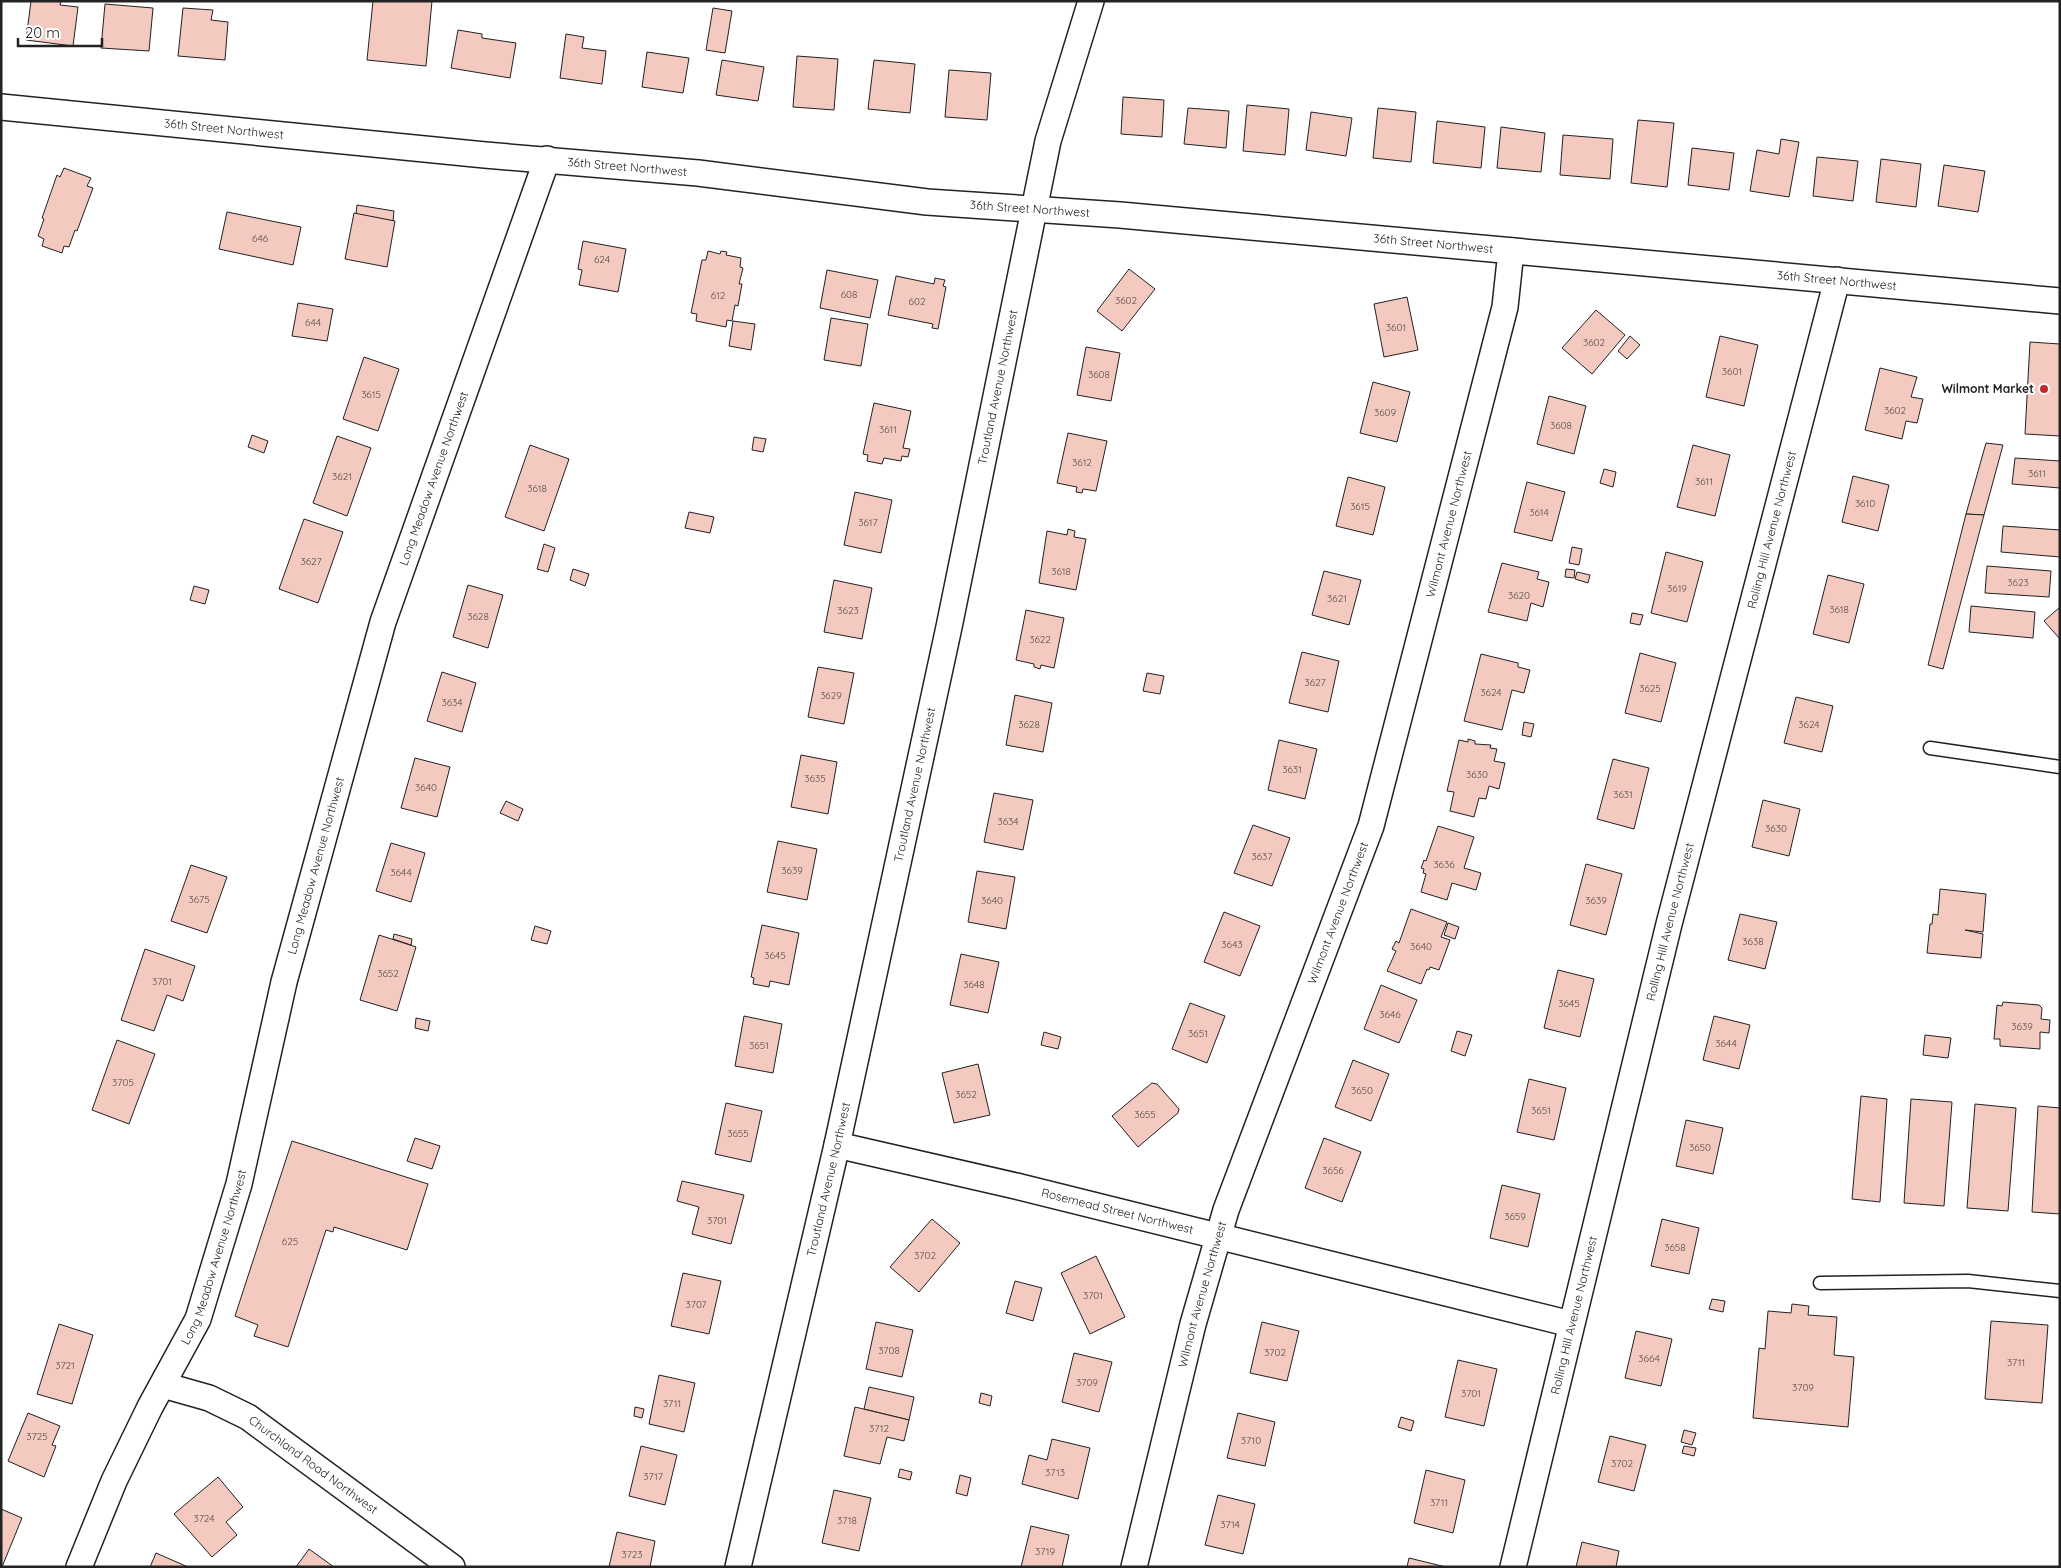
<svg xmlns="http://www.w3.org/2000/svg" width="2061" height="1568" font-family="Quicksand,sans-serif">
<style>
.building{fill:#f3c9c0;stroke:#222}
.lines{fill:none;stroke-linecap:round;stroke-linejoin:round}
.lane-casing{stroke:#222;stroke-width:15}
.street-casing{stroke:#222;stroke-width:28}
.lane{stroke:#fff;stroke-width:12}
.street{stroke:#fff;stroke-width:25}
.poi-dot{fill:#c62828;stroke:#fff;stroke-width:2}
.labels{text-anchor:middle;stroke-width:4;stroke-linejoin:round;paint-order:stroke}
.number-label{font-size:10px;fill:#564c4a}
.street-label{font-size:12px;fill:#222;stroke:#fff}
.poi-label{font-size:12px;font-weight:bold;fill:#222;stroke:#fff;text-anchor:end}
</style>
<rect width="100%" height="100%" fill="#fff"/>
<g class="building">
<path d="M31,1H61L60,5L78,7L73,46L26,40Z"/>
<path d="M373,1H432L426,66L367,60Z"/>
<path d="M105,4L153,8L149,51L101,48Z"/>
<path d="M183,8L213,10L211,20L228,22L225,60L178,56Z"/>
<path d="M713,8L732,11L725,53L706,50Z"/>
<path d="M458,30L482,34V38L516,43L510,78L451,68Z"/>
<path d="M566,34L584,37L582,48L606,51L602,84L560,78Z"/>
<path d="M647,52L689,58L683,93L642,87Z"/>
<path d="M797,56L838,59L834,110L793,107Z"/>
<path d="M722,60L764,67L758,101L716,95Z"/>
<path d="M874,60L915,64L910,113L868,109Z"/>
<path d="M949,70L991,73L987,120L945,117Z"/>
<path d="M1123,97L1164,100L1162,137L1121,134Z"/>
<path d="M1247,105L1289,109L1285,155L1243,151Z"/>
<path d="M1188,108L1229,111L1226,148L1184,144Z"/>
<path d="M1378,108L1416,112L1411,162L1373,158Z"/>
<path d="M1311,112L1352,118L1346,156L1306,150Z"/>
<path d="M1638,120L1674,123L1667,187L1631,183Z"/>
<path d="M1437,121L1485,127L1481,168L1433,163Z"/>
<path d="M1501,127L1545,133L1541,172L1497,168Z"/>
<path d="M1563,135L1613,139L1610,179L1560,175Z"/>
<path d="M1781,139L1799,142L1789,197L1750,191L1757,150L1779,154Z"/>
<path d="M1692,148L1734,153L1729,190L1688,185Z"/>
<path d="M1817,157L1858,161L1853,201L1813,196Z"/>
<path d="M1881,159L1921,164L1916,207L1876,202Z"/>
<path d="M1944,165L1985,171L1978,212L1938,206Z"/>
<path d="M64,168L91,178L87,186L93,188L77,231L75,230L69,247L64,246L62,253L42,246L44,239L38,236L44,219L42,218L57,175L60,177Z"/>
<path d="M357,205L394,211L393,221L356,214Z"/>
<path d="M227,212L301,227L293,265L219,249Z"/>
<path d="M354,213L395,221L387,267L345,259Z"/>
<path d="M583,241L626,249L618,292L579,285L582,270L578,269Z"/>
<path d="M708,251L720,254L721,251L727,252L726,255L741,258L740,267L743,268L739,284H742L738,306L735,305L732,321L727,320L726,327L696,321L697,314L691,313L702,260H706Z"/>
<path d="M1129,269L1155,289L1122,331L1097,311Z"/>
<path d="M827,270L878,280L870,318L820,308Z"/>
<path d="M896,276L934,284L935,278L945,280L943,286L946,287L938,329L932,328L933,324L888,315Z"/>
<path d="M1407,297L1418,350L1384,357L1374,304Z"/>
<path d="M298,303L333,309L327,341L292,336Z"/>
<path d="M1596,310L1625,335L1592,374L1562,348Z"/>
<path d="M831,318L868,324L861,366L824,360Z"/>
<path d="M733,321L755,324L751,350L729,346Z"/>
<path d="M1630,336L1640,345L1627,359L1618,351Z"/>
<path d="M1720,336L1758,345L1744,406L1706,397Z"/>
<path d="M2030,342L2060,344V436L2025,434Z"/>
<path d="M1086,347L1120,353L1111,401L1077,395Z"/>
<path d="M364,357L399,369L378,431L343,419Z"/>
<path d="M1880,368L1917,377L1911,397L1923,399L1917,423L1906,421L1902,439L1865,430Z"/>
<path d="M1373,382L1410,392L1397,442L1360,433Z"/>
<path d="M1549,396L1586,406L1574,454L1537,444Z"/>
<path d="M874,403L911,411L903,448L910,449L908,457L902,456L901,461L884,458L882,464L867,461L868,455L863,454Z"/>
<path d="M1068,433L1107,441L1096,491L1083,489L1082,493L1076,492L1077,487L1057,483Z"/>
<path d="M252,435L268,441L264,453L248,447Z"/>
<path d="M337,436L371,448L347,516L313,503Z"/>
<path d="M754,437L766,439L763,452L752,450Z"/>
<path d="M1986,443L2003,445L1984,515L1966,514Z"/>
<path d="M530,445L569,459L544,531L505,517Z"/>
<path d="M1693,445L1730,455L1715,516L1677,507Z"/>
<path d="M2015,458L2060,461V488L2012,484Z"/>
<path d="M1604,469L1616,472L1613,487L1600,483Z"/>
<path d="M1853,476L1889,485L1878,531L1842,522Z"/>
<path d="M1348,477L1385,487L1373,535L1336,526Z"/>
<path d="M1527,482L1565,492L1552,541L1514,532Z"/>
<path d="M855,492L892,500L881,553L844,545Z"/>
<path d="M689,512L714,517L710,533L685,528Z"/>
<path d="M1966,514L1984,515L1943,669L1928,665Z"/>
<path d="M304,519L343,532L318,603L279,589Z"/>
<path d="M2003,526L2060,530V557L2001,552Z"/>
<path d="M1068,529L1075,531L1074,537L1086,539L1076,590L1039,583L1047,531L1067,535Z"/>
<path d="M544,544L555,548L548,572L537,569Z"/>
<path d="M1572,547L1582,549L1579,565L1569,563Z"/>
<path d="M1666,552L1703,562L1687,622L1651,613Z"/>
<path d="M1502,563L1539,572L1537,579L1549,582L1543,607L1531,603L1527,621L1488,612Z"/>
<path d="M1987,566L2051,571L2049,597L1985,593Z"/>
<path d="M573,569L589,574L585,586L570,580Z"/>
<path d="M1566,569L1575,570L1574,578L1565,577Z"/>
<path d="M1324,571L1361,580L1349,625L1312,615Z"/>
<path d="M1577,572L1590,575L1588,583L1575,579Z"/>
<path d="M1828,575L1864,584L1849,643L1813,634Z"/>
<path d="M834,580L872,588L862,639L824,632Z"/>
<path d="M468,585L503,595L488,648L453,637Z"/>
<path d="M194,586L209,590L205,604L190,600Z"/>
<path d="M1971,606L2035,612L2033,638L1969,632Z"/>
<path d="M2060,607V639L2044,621Z"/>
<path d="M1026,610L1064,618L1054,668L1041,665L1040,669L1034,667V664L1016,660Z"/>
<path d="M1632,613L1643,615L1640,625L1630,623Z"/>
<path d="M1302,652L1339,661L1328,712L1289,703Z"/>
<path d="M1640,653L1676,663L1661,722L1625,713Z"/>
<path d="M1481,654L1518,663V667L1530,670L1524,693L1512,690L1502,730L1464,721Z"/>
<path d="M818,667L854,673L844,724L808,717Z"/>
<path d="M442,672L476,683L462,732L427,721Z"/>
<path d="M1147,673L1164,676L1160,694L1143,691Z"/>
<path d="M1015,695L1052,703L1043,752L1006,745Z"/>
<path d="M1796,697L1833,706L1822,752L1784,743Z"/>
<path d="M1524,722L1534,724L1531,737L1522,735Z"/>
<path d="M1468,739L1475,741V744L1491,745L1490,748L1497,749L1494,761L1505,763L1499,789L1489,786L1486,799L1479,798L1474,817L1450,811L1454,792L1447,791L1459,740L1468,742Z"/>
<path d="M1279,740L1317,749L1305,799L1268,790Z"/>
<path d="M801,755L837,762L828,814L791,807Z"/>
<path d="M415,758L450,767L437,817L401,808Z"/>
<path d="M1613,759L1649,768L1634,829L1597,819Z"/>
<path d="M994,793L1033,800L1023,850L984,842Z"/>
<path d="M1763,800L1800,809L1789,856L1752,847Z"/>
<path d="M506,801L523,809L518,821L500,813Z"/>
<path d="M1253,825L1290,838L1272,886L1234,873Z"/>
<path d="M1438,826L1474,837L1464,868L1481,873L1476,890L1452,883L1447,900L1421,892L1426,874L1423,873L1424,869L1421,868L1424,860L1426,861Z"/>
<path d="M778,841L817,849L807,900L767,892Z"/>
<path d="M391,843L425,853L411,902L376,891Z"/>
<path d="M1586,864L1622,874L1606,935L1570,925Z"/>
<path d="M191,865L227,877L207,933L171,921Z"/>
<path d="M977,871L1015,877L1006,929L968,922Z"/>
<path d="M1940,889L1986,894L1983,932L1965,930L1983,934L1981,958L1927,953L1930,924H1932L1933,914L1938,915Z"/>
<path d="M1411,909L1447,922L1441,937L1450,940L1439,970L1430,967L1429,970L1427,969L1421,984L1387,971L1396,951L1392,949L1396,941L1399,943Z"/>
<path d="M1224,912L1260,926L1240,976L1204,962Z"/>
<path d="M1740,914L1777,922L1765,969L1728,960Z"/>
<path d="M1448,923L1459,927L1455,939L1444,935Z"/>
<path d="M762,925L799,933L789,985L770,981L769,987L753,984L754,978L751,977Z"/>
<path d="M535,926L551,931L547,944L531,940Z"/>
<path d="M394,934L412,939L411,945L393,939Z"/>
<path d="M379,935L416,947L397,1011L360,1000Z"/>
<path d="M145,949L195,966L183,1001L167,995L154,1031L121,1020Z"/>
<path d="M961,954L999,962L988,1013L950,1005Z"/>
<path d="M1558,970L1594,979L1580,1037L1544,1028Z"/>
<path d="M1381,985L1417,1000L1399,1043L1364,1029Z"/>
<path d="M2003,1002L2039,1005L2042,1008L2041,1019L2050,1020L2049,1033L2040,1032V1049L2000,1046V1039H1994L1997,1005L2002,1006Z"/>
<path d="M1190,1003L1225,1016L1207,1063L1172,1049Z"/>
<path d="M744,1016L782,1024L773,1073L735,1066Z"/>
<path d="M1714,1016L1750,1025L1739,1069L1703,1060Z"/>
<path d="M416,1018L430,1021L428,1031L415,1028Z"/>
<path d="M1457,1031L1472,1035L1465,1056L1451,1051Z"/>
<path d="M1044,1032L1061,1037L1058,1049L1041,1045Z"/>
<path d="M1925,1035L1951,1038L1948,1058L1923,1055Z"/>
<path d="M117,1040L155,1054L129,1124L92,1110Z"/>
<path d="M1353,1060L1389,1074L1371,1121L1335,1107Z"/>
<path d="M978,1064L990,1115L954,1123L942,1073Z"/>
<path d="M1529,1079L1566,1088L1554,1140L1517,1132Z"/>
<path d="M1152,1083L1157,1084L1179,1109L1178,1113L1138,1147L1112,1116Z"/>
<path d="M1861,1096L1887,1099L1880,1202L1852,1199Z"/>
<path d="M1911,1099L1952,1102L1944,1206L1904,1203Z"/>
<path d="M726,1103L762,1111L751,1162L715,1154Z"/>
<path d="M1975,1104L2016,1108L2008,1211L1967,1208Z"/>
<path d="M2038,1106L2060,1108V1214L2032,1212Z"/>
<path d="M1686,1120L1723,1128L1713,1174L1676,1166Z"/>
<path d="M415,1138L440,1146L432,1169L407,1161Z"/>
<path d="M1324,1138L1361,1152L1342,1202L1305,1188Z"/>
<path d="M292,1141L428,1184L407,1250L334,1227L333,1232L326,1230L288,1347L254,1336L258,1325L235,1316Z"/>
<path d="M682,1181L744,1195L731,1244L692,1234L699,1207L677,1201Z"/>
<path d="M1502,1185L1540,1194L1528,1247L1490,1238Z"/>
<path d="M932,1219L960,1243L919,1292L890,1267Z"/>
<path d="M1662,1219L1699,1228L1689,1274L1651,1266Z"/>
<path d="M1096,1256L1125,1317L1090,1334L1061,1273Z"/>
<path d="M683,1273L721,1281L709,1334L671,1326Z"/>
<path d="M1015,1281L1042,1288L1033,1321L1006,1313Z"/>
<path d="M1712,1299L1725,1301L1723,1312L1709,1309Z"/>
<path d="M1792,1304L1809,1306L1808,1315L1837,1317L1834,1355L1854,1357L1848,1427L1753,1418L1759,1348L1765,1349L1768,1311L1791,1313Z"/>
<path d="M1991,1321L2048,1325L2042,1403L1985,1399Z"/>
<path d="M876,1322L913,1330L902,1377L866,1369Z"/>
<path d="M1262,1322L1299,1331L1287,1381L1250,1373Z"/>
<path d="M59,1324L93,1335L72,1404L37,1394Z"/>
<path d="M1636,1331L1672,1339L1661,1386L1625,1378Z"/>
<path d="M1074,1353L1112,1362L1099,1412L1062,1402Z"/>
<path d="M1458,1360L1497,1369L1484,1426L1445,1417Z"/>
<path d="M659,1375L695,1383L684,1432L649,1424Z"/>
<path d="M869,1387L914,1397L909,1420L864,1409Z"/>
<path d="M981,1393L992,1396L990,1406L979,1403Z"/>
<path d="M635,1407L644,1409L642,1418L634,1416Z"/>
<path d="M855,1407L909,1420L904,1441L887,1437L880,1464L844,1456Z"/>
<path d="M28,1413L60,1426L52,1445L56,1446L44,1477L8,1461Z"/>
<path d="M1238,1413L1275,1422L1265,1466L1227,1458Z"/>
<path d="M1401,1417L1414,1421L1411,1431L1398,1427Z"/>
<path d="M1684,1430L1696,1433L1692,1445L1681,1442Z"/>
<path d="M1610,1436L1646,1445L1634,1491L1598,1482Z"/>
<path d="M1052,1439L1090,1448L1078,1499L1022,1484L1029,1455L1047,1460Z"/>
<path d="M641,1446L677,1455L665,1505L629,1496Z"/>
<path d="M1684,1446L1696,1448L1694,1456L1682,1453Z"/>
<path d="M900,1469L912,1472L910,1480L898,1477Z"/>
<path d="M1426,1470L1465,1480L1453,1533L1414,1523Z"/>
<path d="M960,1475L971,1478L967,1496L956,1493Z"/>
<path d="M218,1477L243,1507L226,1522L237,1535L212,1557L174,1514Z"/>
<path d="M834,1490L871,1498L859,1551L822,1543Z"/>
<path d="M1218,1495L1255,1504L1243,1554L1205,1545Z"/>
<path d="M1,1509L22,1518L2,1567H1Z"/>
<path d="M1031,1526L1069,1535L1062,1567H1021Z"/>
<path d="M617,1532L655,1541L650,1567H609Z"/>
<path d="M1582,1542L1619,1551L1616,1567H1576Z"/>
<path d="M309,1549L334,1567H296Z"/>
<path d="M156,1553L188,1567H150Z"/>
<path d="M1409,1558L1446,1567H1407Z"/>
</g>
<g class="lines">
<g class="lane-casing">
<g id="lane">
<path d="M1930,748L2060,767"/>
<path d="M1820,1283L1968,1281L2060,1291"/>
</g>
</g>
<g class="street-casing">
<g id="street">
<path id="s1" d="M1,107L485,155L698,173L927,202L1120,215L2060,301"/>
<path id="s2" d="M837,1145L1016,1186L1571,1324"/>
<path id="s3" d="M163,1385L209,1398L248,1417L452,1567"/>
<path id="s4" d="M79,1567L114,1481L150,1407L198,1319L239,1184L284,982L383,622L547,159"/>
<path id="s5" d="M738,1567L837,1145L949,627L1048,141L1091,1"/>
<path id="s6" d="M1134,1567L1193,1324L1226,1210L1371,826L1505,307L1511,251"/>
<path id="s7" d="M1513,1567L1669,924L1837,280"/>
</g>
</g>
<use href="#lane" class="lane"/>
<use href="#street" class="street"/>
</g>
<circle class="poi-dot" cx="2044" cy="389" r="5"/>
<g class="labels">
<g class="number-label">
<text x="260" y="242">646</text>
<text x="602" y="263">624</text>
<text x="849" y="298">608</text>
<text x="718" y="299">612</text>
<text x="1126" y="304">3602</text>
<text x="917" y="305">602</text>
<text x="313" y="326">644</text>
<text x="1396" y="331">3601</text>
<text x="1594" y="346">3602</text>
<text x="1732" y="375">3601</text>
<text x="1099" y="378">3608</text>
<text x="371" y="398">3615</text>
<text x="1895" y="414">3602</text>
<text x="1385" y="416">3609</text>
<text x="1561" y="429">3608</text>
<text x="888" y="433">3611</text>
<text x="1082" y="466">3612</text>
<text x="2037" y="477">3611</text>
<text x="342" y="480">3621</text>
<text x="1704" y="485">3611</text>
<text x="537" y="492">3618</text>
<text x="1865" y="507">3610</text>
<text x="1360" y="510">3615</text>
<text x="1539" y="516">3614</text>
<text x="868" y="526">3617</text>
<text x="311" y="565">3627</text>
<text x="1061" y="575">3618</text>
<text x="2018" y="586">3623</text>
<text x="1677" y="592">3619</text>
<text x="1519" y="599">3620</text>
<text x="1337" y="602">3621</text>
<text x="1839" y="613">3618</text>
<text x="848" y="614">3623</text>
<text x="478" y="620">3628</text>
<text x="1040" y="643">3622</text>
<text x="1315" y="686">3627</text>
<text x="1650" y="692">3625</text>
<text x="1491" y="696">3624</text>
<text x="831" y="699">3629</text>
<text x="452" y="706">3634</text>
<text x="1029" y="728">3628</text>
<text x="1809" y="728">3624</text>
<text x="1292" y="773">3631</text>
<text x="1477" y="778">3630</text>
<text x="815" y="782">3635</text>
<text x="426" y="791">3640</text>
<text x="1623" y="798">3631</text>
<text x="1008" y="825">3634</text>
<text x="1776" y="832">3630</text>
<text x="1262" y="860">3637</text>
<text x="1444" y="868">3636</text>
<text x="792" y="874">3639</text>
<text x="401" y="876">3644</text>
<text x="199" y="903">3675</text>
<text x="992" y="904">3640</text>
<text x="1596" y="904">3639</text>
<text x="1753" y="945">3638</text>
<text x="1232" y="948">3643</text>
<text x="1421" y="950">3640</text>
<text x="775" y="959">3645</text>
<text x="388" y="977">3652</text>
<text x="162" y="985">3701</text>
<text x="974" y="988">3648</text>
<text x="1569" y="1007">3645</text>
<text x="1390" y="1018">3646</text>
<text x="2022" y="1030">3639</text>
<text x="1198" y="1037">3651</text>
<text x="1726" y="1047">3644</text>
<text x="759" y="1049">3651</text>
<text x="123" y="1086">3705</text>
<text x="1362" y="1094">3650</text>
<text x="966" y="1098">3652</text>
<text x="1541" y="1114">3651</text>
<text x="1145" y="1118">3655</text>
<text x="738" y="1137">3655</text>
<text x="1700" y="1151">3650</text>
<text x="1333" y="1174">3656</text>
<text x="1515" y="1220">3659</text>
<text x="717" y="1224">3701</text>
<text x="290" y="1245">625</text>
<text x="1675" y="1251">3658</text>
<text x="925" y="1259">3702</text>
<text x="1093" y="1299">3701</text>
<text x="696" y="1308">3707</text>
<text x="889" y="1354">3708</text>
<text x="1275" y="1356">3702</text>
<text x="1649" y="1362">3664</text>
<text x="2016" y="1366">3711</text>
<text x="65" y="1369">3721</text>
<text x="1087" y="1386">3709</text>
<text x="1803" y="1391">3709</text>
<text x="1471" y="1397">3701</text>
<text x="672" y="1407">3711</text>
<text x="879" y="1432">3712</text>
<text x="37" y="1440">3725</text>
<text x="1251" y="1444">3710</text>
<text x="1622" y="1467">3702</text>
<text x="1055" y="1476">3713</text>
<text x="653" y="1480">3717</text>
<text x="1439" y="1506">3711</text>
<text x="204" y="1522">3724</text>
<text x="847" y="1524">3718</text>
<text x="1230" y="1528">3714</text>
<text x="1045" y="1555">3719</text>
<text x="632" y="1558">3723</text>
</g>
<g class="street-label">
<text dy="4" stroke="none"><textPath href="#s1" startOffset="224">36th Street Northwest</textPath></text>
<text dy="4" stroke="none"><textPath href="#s1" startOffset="629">36th Street Northwest</textPath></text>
<text dy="4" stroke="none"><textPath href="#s1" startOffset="1034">36th Street Northwest</textPath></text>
<text dy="4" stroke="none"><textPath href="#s1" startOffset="1439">36th Street Northwest</textPath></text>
<text dy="4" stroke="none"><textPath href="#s1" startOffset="1844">36th Street Northwest</textPath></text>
<text dy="4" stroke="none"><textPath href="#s5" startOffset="1208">Troutland Avenue Northwest</textPath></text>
<text dy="4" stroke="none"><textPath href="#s4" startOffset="1149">Long Meadow Avenue Northwest</textPath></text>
<text dy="4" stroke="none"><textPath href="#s6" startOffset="1091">Wilmont Avenue Northwest</textPath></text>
<text dy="4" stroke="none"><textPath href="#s7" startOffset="1069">Rolling Hill Avenue Northwest</textPath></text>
<text dy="4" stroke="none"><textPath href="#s5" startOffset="802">Troutland Avenue Northwest</textPath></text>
<text dy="4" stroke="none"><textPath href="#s4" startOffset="744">Long Meadow Avenue Northwest</textPath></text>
<text dy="4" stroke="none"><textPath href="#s6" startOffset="686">Wilmont Avenue Northwest</textPath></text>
<text dy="4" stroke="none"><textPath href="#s7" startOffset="664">Rolling Hill Avenue Northwest</textPath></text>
<text dy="4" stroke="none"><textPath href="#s5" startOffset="398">Troutland Avenue Northwest</textPath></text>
<text dy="4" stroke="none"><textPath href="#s2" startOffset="288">Rosemead Street Northwest</textPath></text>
<text dy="4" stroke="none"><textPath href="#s4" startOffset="339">Long Meadow Avenue Northwest</textPath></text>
<text dy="4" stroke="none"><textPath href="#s6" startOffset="281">Wilmont Avenue Northwest</textPath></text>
<text dy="4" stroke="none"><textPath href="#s7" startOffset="259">Rolling Hill Avenue Northwest</textPath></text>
<text dy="4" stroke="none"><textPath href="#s3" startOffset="172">Churchland Road Northwest</textPath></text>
</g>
<g class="poi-label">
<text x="2034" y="393">Wilmont Market</text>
</g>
</g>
<rect width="2061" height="1568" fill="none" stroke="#222222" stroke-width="5"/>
<path d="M18 38v8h84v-8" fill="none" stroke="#222222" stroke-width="2.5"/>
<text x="25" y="38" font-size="15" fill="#222222" stroke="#ffffff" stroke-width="4" paint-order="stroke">20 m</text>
</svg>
